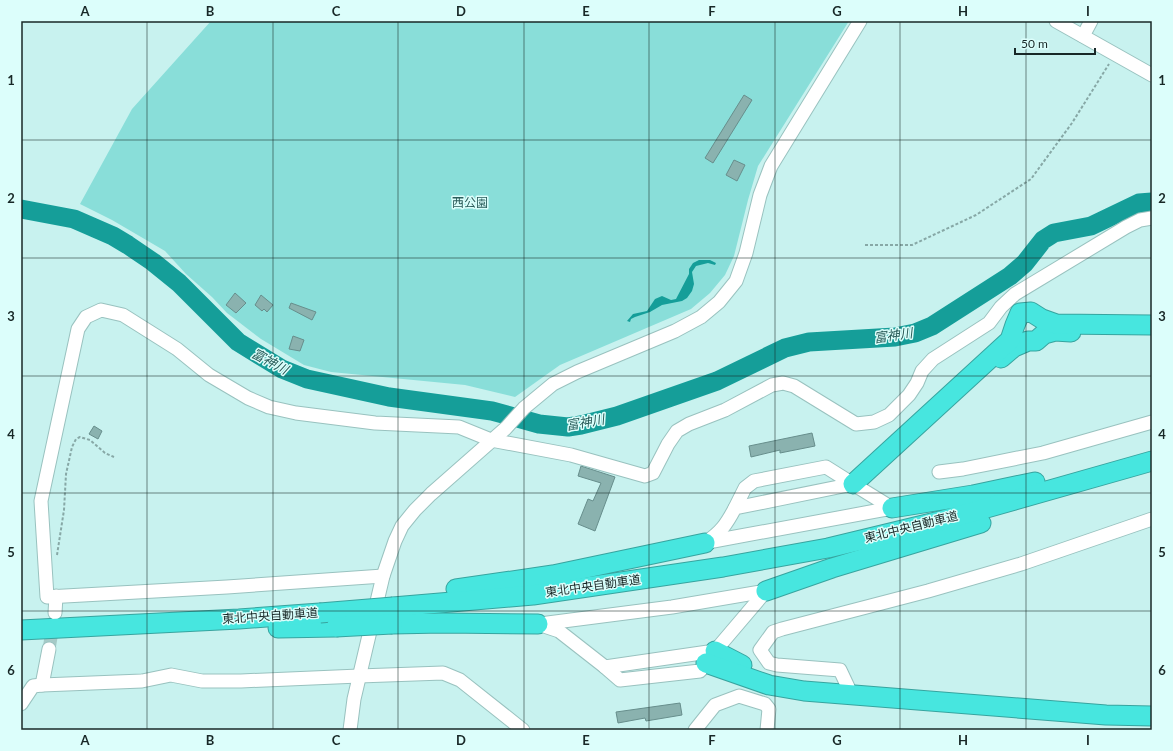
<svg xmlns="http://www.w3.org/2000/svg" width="1173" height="751" font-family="Lato,'Noto Sans JP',sans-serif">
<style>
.green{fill:#89ded9}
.water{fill:#159e99}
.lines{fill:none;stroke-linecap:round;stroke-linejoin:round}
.river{stroke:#159e99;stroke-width:19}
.building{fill:#8ab2af;stroke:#678e8c}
.minor-tunnel{stroke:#a5cac7;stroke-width:13;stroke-dasharray:13 6;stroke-linecap:butt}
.minor-casing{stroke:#99c2bf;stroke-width:15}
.highway-casing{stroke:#37a49f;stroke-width:21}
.path{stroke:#87a8a6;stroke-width:2;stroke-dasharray:3 2;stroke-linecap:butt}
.minor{stroke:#fff;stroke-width:13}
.highway{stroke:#47e6df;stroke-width:19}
.highway-bridge-casing{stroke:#37a49f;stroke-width:21;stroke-linecap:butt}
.highway-bridge{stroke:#47e6df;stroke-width:19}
.grid{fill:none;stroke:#182827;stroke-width:1;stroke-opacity:0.55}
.labels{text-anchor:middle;stroke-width:3;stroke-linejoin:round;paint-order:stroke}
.park-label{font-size:12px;fill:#2b5d5b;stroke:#dcfefb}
.street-label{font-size:12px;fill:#182827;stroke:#dcfefb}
.water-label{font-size:13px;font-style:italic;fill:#285b58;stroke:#dcfefb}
.neatline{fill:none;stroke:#182827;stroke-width:1.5}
.grid-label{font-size:13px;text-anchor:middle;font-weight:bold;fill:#182827}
</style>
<rect width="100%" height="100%" fill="#c8f2ef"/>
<path class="green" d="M211,21H849L758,166L748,200L734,256L725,275L710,293L691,309L560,365L515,397L465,385L331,372L304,365L261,339L227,313L212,297L186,274L165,251L112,220L80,204L132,109Z"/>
<path class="water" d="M699,260H710L716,263L715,265L708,263L696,266L692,272L694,284L692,291L687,298L682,301L662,305L650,312L635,317L631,319L630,322L627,321L633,314L647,311L655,299L662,296L671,300L676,299L689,274V269L693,263Z"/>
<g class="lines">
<path class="river" d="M21,209L74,219L113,236L128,245L153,262L179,283L238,342L282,369L307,379L389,397L492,411L539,424L568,427L581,425L617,416L717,381L785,348L809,342L895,337L915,333L932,326L1010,276L1025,263L1043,240L1054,233L1091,226L1139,203L1152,202"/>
</g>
<g class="building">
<path d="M744,95L752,100L713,163L705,158Z"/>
<path d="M734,160L745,165L737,181L726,175Z"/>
<path d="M235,293L246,303L236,313L226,305Z"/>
<path d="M261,295L273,305L267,312L264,309L262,311L255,305Z"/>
<path d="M291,303L316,312L312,320L289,308Z"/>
<path d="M293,336L304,340L300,351L289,349Z"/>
<path d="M94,426L102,431L98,439L89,434Z"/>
<path d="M812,433L815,446L780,453V450L751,457L749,446Z"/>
<path d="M581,466L615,477L595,531L578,524L588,499L593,501L601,483L578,476Z"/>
<path d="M680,703L682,715L646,721L645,718L618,723L616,712Z"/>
</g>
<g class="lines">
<path class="minor-tunnel" d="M49,649L54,620"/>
<g class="minor-casing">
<g id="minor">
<path d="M1056,21L1152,75"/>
<path d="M1083,36L1091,21"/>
<path d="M939,472L963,469L1043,453L1152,422"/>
<path d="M735,508L745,488L754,481L826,467L853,484"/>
<path d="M708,542L892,508"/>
<path d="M705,543C721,532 726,525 735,508L853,484L892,508"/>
<path d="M383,576L227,587L47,597L41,501L78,329L86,317L101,310L123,315L177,349L209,375L248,398L269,407L296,413L375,423L459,427L491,440L571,455L645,476L653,473L668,444L677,431L689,424L725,410L772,385L783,383L794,386L856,424L874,422L889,415L909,395L917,383L922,371L933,359L989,323L1001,307L1015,294L1126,227L1140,220L1152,218"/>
<path d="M55,613L56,596"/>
<path d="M538,624L559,631L605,667L715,651L766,591"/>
<path d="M540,624L672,607L766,591"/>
<path d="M605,667L620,680L700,671L711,656"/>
<path d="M42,685L49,649"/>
<path d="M848,687L840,670L777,665L769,663L760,650L773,632L782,629L928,591L1021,564L1152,519"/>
<path d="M21,704L33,686L42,685L142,681L171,675L202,681H241L359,676L443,673L460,680L523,730"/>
<path d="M350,730L354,699L383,576L395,541L402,526L415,510L431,494L506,428L524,408L553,384L577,372L675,331L701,317L719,302L736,281L746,253L760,195L771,166L860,21"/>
<path d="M695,730L715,705L739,696L765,704L769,709L767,730"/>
</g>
</g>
<g class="highway-casing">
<g id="highway">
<path d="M1001,358L1014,347L1028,341H1036L1044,334L1055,331L1071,332"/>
<path d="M853,484L1010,340L1015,325L1020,313L1031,312L1042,319L1056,324L1152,325"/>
<path d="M892,508L973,495L1035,482"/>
<path d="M456,589L553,575L705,543"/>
<path d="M766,591L832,568L981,523"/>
<path d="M393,607L533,595L723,567L828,548L944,520L1152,461"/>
<path d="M392,624L443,623L538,624"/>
<path d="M278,628L336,627"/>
<path d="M21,630L239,619L320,613"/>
<path d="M715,651L742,665"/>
<path d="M706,663L769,685L804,691L1106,715L1152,716"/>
</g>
</g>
<g class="path">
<path d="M865,245H912L976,215L1031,179L1072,123L1109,64"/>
<path d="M57,555L64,510L66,474L72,447L76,439L80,437L90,440L105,453L114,457"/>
</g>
<use href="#minor" class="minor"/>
<use href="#highway" class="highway"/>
<g class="highway-bridge-casing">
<g id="highway-bridge">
<path d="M320,613L393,607"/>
<path d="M336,627L392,624"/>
</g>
</g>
<use href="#highway-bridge" class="highway-bridge"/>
</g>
<path class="grid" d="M147,21V730M273,21V730M398,21V730M524,21V730M649,21V730M775,21V730M900,21V730M1026,21V730M21,140H1152M21,258H1152M21,376H1152M21,493H1152M21,611H1152"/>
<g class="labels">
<g class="park-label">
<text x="470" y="207">西公園</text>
</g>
<g class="street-label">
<text transform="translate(911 527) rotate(-14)" y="4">東北中央自動車道</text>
<text transform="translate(593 586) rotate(-8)" y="4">東北中央自動車道</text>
<text transform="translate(270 616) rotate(-4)" y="4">東北中央自動車道</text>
</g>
<g class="water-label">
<text transform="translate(893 335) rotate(-8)" y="5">富神川</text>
<text transform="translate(270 361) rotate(28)" y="5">富神川</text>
<text transform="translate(585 422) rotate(-10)" y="5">富神川</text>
</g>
</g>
<rect width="1173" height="751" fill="none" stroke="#dcfefb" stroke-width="44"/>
<path d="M1015 48v6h80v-6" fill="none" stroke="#182827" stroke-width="2"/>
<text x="1021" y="48" font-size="12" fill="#182827" stroke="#dcfefb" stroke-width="3" paint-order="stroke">50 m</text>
<rect x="22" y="22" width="1129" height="707" class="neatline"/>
<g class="grid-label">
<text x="85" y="16">A</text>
<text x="210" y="16">B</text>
<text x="336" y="16">C</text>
<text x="461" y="16">D</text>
<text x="586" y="16">E</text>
<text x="712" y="16">F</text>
<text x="837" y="16">G</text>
<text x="963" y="16">H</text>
<text x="1088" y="16">I</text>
<text x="11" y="85">1</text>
<text x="1162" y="85">1</text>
<text x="11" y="203">2</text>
<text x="1162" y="203">2</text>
<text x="11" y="321">3</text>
<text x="1162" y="321">3</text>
<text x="11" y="439">4</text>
<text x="1162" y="439">4</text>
<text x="11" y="557">5</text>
<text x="1162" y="557">5</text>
<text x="11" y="675">6</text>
<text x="1162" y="675">6</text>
<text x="85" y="745">A</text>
<text x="210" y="745">B</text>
<text x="336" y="745">C</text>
<text x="461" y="745">D</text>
<text x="586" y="745">E</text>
<text x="712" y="745">F</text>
<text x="837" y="745">G</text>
<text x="963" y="745">H</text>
<text x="1088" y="745">I</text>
</g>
</svg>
